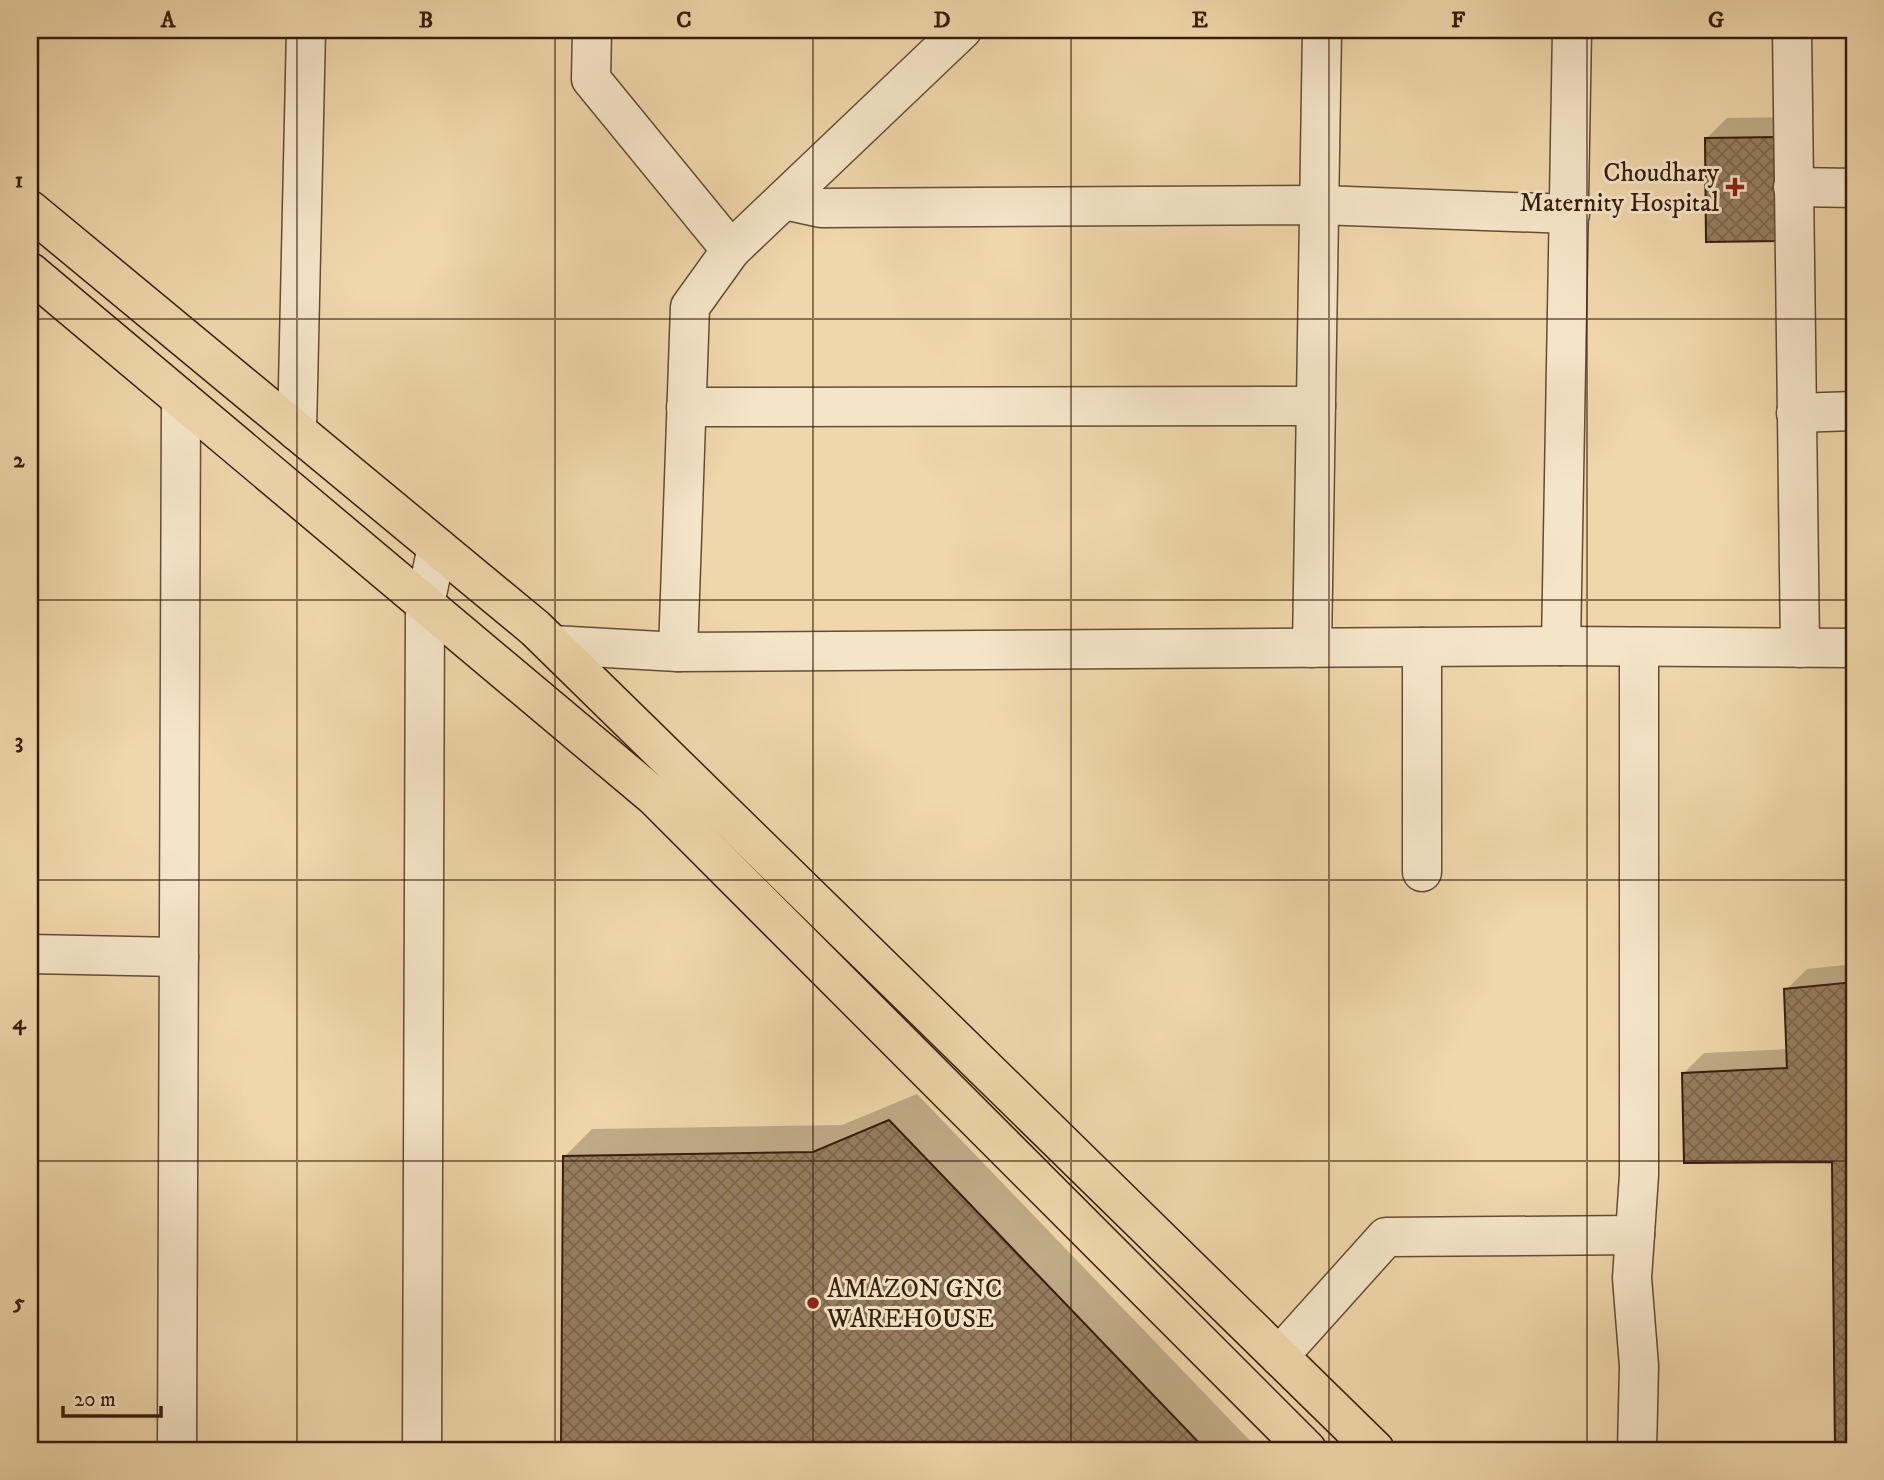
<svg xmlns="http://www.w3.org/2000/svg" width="1884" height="1480" font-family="'IM FELL DW Pica',serif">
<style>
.shadow{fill:#0003}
.building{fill:url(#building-cross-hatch);stroke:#361d0c;stroke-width:2}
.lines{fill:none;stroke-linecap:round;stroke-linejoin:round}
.minor-casing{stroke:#644c34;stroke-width:41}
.major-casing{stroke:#361d0c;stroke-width:41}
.minor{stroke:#f5e5c8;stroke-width:38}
.major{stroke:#f0d7ab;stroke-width:38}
.grid{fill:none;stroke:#361d0c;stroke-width:2;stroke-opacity:0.55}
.poi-dot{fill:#8f2418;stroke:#f5e5c8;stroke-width:2.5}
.labels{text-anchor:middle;stroke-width:6;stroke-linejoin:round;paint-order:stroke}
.poi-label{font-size:26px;fill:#361d0c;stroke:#f5e5c8;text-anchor:end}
.neatline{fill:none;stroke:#361d0c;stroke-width:2.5}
.grid-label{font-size:23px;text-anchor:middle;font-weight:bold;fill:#361d0c}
</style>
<defs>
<pattern id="building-cross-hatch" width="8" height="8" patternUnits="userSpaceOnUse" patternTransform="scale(1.75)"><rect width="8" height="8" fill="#977e5f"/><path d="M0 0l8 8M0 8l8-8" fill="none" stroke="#7c674d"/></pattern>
</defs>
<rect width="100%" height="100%" fill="#f0d7ab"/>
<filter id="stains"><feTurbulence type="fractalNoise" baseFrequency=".00286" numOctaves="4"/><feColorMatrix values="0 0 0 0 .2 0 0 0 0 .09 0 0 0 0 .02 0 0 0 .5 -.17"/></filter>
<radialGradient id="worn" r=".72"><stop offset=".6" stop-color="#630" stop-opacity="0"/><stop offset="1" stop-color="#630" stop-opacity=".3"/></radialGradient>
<g class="shadow">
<path d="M1798,117L1799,219L1707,138L1727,118Z"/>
<path d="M1854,964V1450H1837L1834,1160L1683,1074L1704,1053L1788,1049L1786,990L1807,969Z"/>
<path d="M917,1094L1259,1450H562L565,1156L592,1129L842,1125Z"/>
</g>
<g class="building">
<path d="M1778,137L1779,241L1706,242L1705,138Z"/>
<path d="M1854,982V1450H1835L1832,1162L1684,1163L1682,1073L1787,1068L1784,989Z"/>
<path d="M889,1120L1206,1450H561L563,1156L813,1152Z"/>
</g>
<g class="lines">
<g class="minor-casing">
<g id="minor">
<path d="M592,30L591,79L731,250"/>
<path d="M1792,30L1800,648"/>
<path d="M1793,187L1854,188"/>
<path d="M784,200L821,208L1320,205L1570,214"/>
<path d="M686,407L1316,406"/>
<path d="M1796,413L1854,411"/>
<path d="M297,431L306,30"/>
<path d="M553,645L678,652L1561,646L1854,648"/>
<path d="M1561,646L1572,30"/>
<path d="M1422,647V872"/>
<path d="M1312,648L1322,30"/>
<path d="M678,652L690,307L731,250L962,30"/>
<path d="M30,954L179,957"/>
<path d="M1279,1356L1386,1237L1635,1235"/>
<path d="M177,1450L181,399"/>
<path d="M422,1450L425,604L437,547"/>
<path d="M1637,1450L1639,1366L1632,1278L1639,1175V647"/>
</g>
</g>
<g class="major-casing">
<g id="major">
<path d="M30,210L535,628L1375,1450"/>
<path d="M30,272L655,797L1307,1450"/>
</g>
</g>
<use href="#minor" class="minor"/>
<use href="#major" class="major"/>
</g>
<path class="grid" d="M297,30V1450M555,30V1450M813,30V1450M1071,30V1450M1329,30V1450M1587,30V1450M30,319H1854M30,600H1854M30,880H1854M30,1161H1854"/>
<g class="poi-dot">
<path d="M1731.5 176.5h7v7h7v7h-7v7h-7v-7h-7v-7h7z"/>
<circle cx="813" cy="1303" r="7"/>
</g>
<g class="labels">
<g class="poi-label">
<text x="1719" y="181">Choudhary<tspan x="1719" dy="30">Maternity Hospital</tspan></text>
<text x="827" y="1297" text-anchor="start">AMAZON GNC<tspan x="827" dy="30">WAREHOUSE</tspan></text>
</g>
</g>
<rect width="1884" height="1480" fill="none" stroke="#f0d7ab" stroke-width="77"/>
<path d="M63 1406v10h98v-10" fill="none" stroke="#361d0c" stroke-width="3.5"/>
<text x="74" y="1406" font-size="21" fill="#361d0c" stroke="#f5e5c8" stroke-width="5" paint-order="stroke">20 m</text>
<rect x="38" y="38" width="1808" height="1404" class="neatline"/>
<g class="grid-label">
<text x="168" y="27">A</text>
<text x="426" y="27">B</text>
<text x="684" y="27">C</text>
<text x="942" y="27">D</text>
<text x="1200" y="27">E</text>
<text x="1458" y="27">F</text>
<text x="1716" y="27">G</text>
<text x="19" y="187">1</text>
<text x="19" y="467">2</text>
<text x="19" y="748">3</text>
<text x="19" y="1029">4</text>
<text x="19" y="1309">5</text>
</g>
<rect width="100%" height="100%" filter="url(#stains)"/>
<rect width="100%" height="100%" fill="url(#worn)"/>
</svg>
